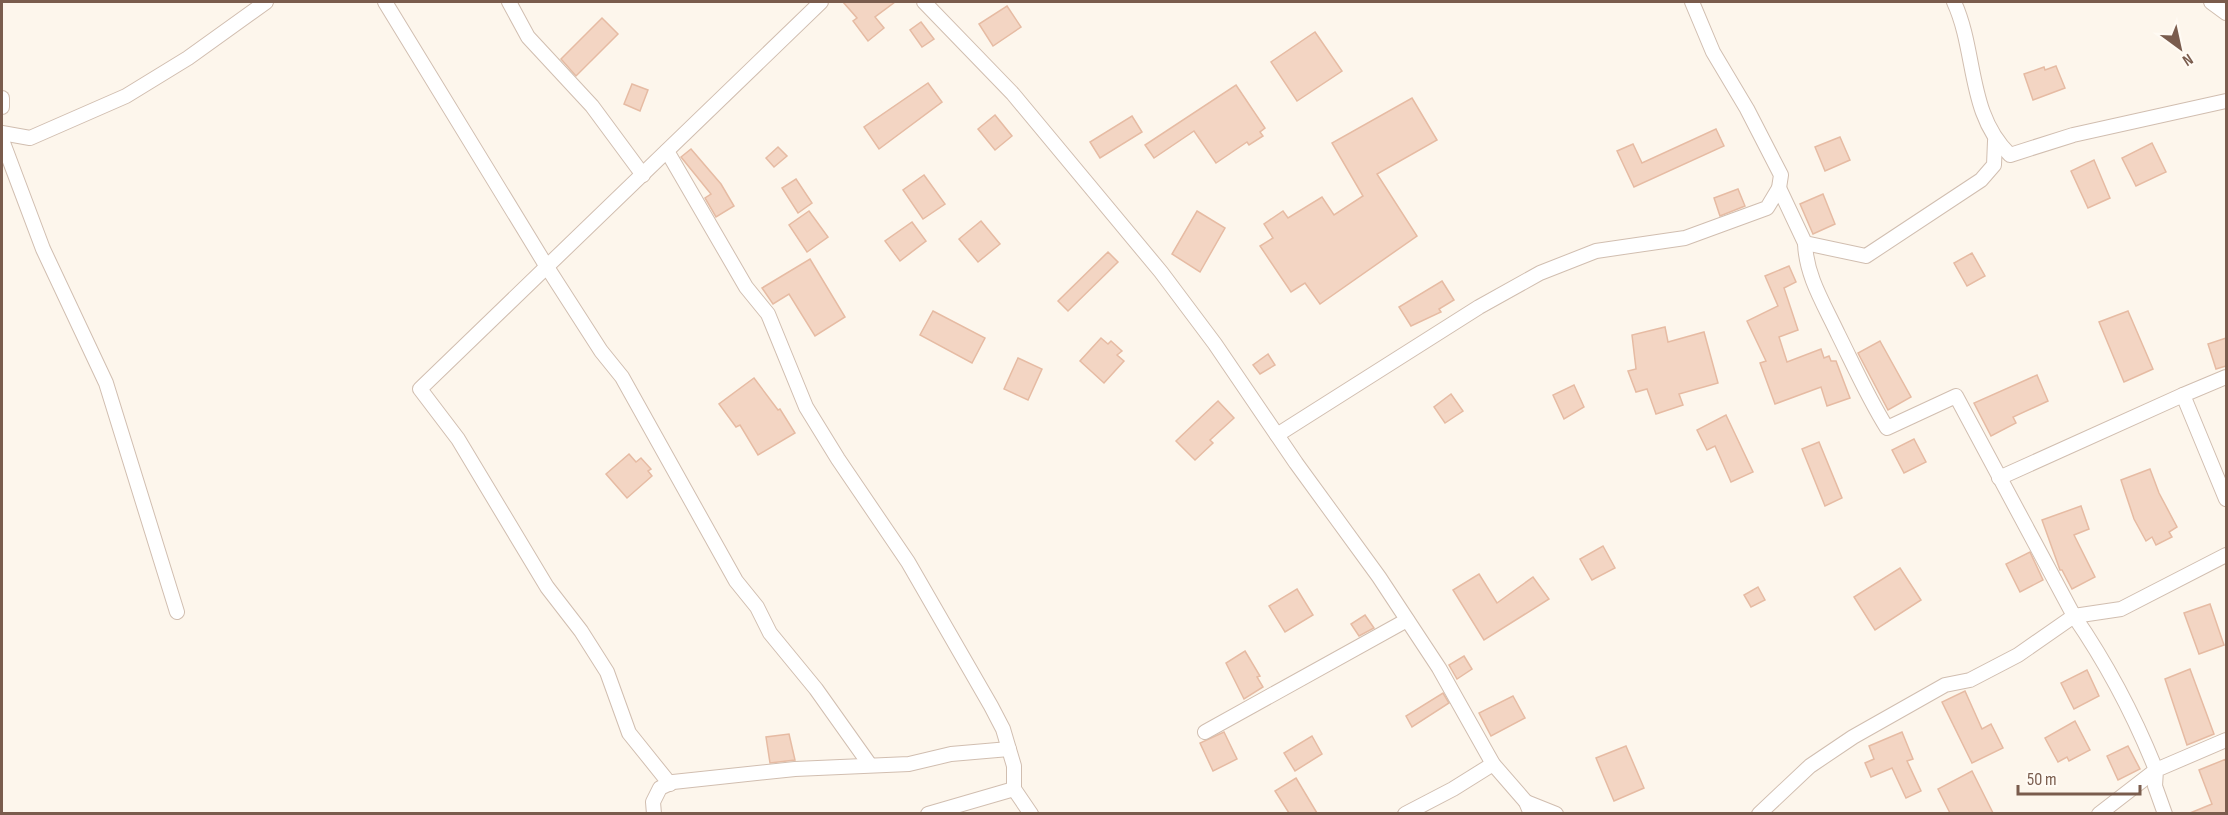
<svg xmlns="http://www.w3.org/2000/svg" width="2228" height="815" font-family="'Sofia Sans Condensed',sans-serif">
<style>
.building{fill:#f3d5c3;stroke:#e6bba3;stroke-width:1.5}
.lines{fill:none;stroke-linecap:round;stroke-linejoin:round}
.minor-casing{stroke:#d1beb0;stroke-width:16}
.minor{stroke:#fff;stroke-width:14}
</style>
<rect width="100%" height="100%" fill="#fdf6ec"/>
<g class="building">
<path d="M843,2H895L875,17L884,28L868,41L853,21L857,18Z"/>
<path d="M1007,6L1021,27L993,46L979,24Z"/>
<path d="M602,18L618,34L576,76L561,59Z"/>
<path d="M921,22L934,39L922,47L910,30Z"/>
<path d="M1315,32L1342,71L1297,101L1271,62Z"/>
<path d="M2056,66L2065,88L2033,100L2024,74L2044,67L2045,70Z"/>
<path d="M928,83L942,102L879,149L864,127Z"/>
<path d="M632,84L648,90L640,111L624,104Z"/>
<path d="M1236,85L1265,128L1260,132L1263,136L1249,145L1247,142L1216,163L1194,131L1154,158L1145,145Z"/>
<path d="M1412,98L1437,140L1377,174L1417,236L1320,304L1305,283L1291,292L1260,246L1273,238L1264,224L1283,211L1288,218L1322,197L1334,215L1363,196L1332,143Z"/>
<path d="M995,115L1012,136L995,150L978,129Z"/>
<path d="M1132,116L1142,132L1100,158L1090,142Z"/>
<path d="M1716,129L1724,146L1634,187L1617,151L1633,144L1642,163Z"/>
<path d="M1840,137L1850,160L1825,171L1815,147Z"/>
<path d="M2152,143L2166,172L2136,186L2122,158Z"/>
<path d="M778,147L787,156L774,167L766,158Z"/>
<path d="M691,149L721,184L734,206L716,217L705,198L711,194L681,157Z"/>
<path d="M2094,160L2110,198L2088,208L2071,171Z"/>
<path d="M924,175L945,204L923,219L903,190Z"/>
<path d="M796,179L812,203L798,213L782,188Z"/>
<path d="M1738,189L1745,206L1720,216L1714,198Z"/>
<path d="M1823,194L1835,224L1813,234L1800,204Z"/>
<path d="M809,211L828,237L807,252L789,225Z"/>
<path d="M1197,211L1225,228L1200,272L1172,254Z"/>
<path d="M981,221L1000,244L978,262L959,239Z"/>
<path d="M912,222L926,241L900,261L885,241Z"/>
<path d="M1108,252L1118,262L1068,311L1058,301Z"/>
<path d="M1972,253L1985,276L1967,286L1954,263Z"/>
<path d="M810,259L845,317L815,336L789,294L773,304L762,288Z"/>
<path d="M1789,266L1796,282L1784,288L1798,330L1779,337L1787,362L1821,349L1824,358L1829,356L1831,361H1836L1850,398L1827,406L1821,387L1775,404L1760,363L1766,361L1747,321L1778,306L1765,276Z"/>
<path d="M1442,281L1454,300L1439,309L1441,312L1411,326L1399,307Z"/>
<path d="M933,311L985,338L972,363L920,335Z"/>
<path d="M2128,311L2153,369L2124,382L2099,322Z"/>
<path d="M1665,327L1668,342L1704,332L1718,383L1679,394L1683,405L1656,414L1647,389L1636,392L1628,371L1636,369L1632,335Z"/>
<path d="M1101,338L1108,344L1111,341L1122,351L1117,355L1124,361L1104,383L1080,361Z"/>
<path d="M2226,338V366L2216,369L2208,344Z"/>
<path d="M1880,341L1911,397L1888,410L1858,353Z"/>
<path d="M1268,354L1275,365L1260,374L1253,365Z"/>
<path d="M1018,358L1042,369L1028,400L1004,389Z"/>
<path d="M2037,375L2048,401L2013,417L2016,423L1991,436L1974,403Z"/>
<path d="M754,378L778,410L780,409L795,433L758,455L740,425L736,427L719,404Z"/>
<path d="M1574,385L1584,407L1564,419L1553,395Z"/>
<path d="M1451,394L1463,411L1445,423L1434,407Z"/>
<path d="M1218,401L1234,418L1210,440L1213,443L1195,460L1176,441Z"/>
<path d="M1726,415L1753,472L1731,482L1715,446L1707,450L1697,430Z"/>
<path d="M1914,439L1926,462L1904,473L1892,450Z"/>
<path d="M1819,442L1842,498L1825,506L1802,449Z"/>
<path d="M629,454L636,462L641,458L651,469L648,471L652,476L627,498L606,474Z"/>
<path d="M2150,469L2159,493L2177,527L2169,532L2172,537L2156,545L2152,537L2146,541L2134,519L2121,480Z"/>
<path d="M2081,506L2089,529L2074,535L2095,577L2072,589L2062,570H2060L2042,520Z"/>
<path d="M1603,546L1615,568L1592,580L1580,559Z"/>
<path d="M2030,552L2043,580L2020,592L2006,564Z"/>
<path d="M1900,568L1921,600L1875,630L1854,597Z"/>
<path d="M1479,574L1497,603L1533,577L1549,599L1484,640L1453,590Z"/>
<path d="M1758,587L1765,600L1751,607L1744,595Z"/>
<path d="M1297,589L1313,615L1285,632L1269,606Z"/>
<path d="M2210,604L2224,645L2199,654L2184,613Z"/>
<path d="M1365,615L1374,628L1359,636L1351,624Z"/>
<path d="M1245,651L1260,676L1257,677L1263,687L1244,699L1226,663Z"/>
<path d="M1464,656L1472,669L1457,679L1449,665Z"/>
<path d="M2190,669L2214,734L2187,745L2165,679Z"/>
<path d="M2087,670L2099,696L2074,709L2061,683Z"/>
<path d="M1965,691L1982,729L1991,724L2003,748L1972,763L1942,702Z"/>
<path d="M1443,693L1449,703L1412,727L1406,716Z"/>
<path d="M1513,696L1525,718L1491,736L1479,713Z"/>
<path d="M2075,721L2090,750L2069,761L2067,757L2058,762L2045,738Z"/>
<path d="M1224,732L1237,759L1213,771L1200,743Z"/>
<path d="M1902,732L1913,759L1907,761L1921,791L1906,798L1892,768L1871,777L1865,763L1874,759L1869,746Z"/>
<path d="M789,734L795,760L770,763L766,737Z"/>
<path d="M1312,736L1322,754L1295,771L1284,753Z"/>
<path d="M1626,746L1644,788L1614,801L1596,758Z"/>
<path d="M2128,746L2140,769L2118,780L2107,756Z"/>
<path d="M2226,759V813H2190L2212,804L2199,770Z"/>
<path d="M1972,771L1993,813H1950L1938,789Z"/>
<path d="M1296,778L1317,813H1289L1275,791Z"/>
</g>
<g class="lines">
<g class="minor-casing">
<g id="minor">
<path d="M385,2L547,267L601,351L622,377L736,581L757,607L770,633L816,689L870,765"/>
<path d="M509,2L528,37L592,106L643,175"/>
<path d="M924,2L1013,94L1161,272L1215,344L1296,463L1379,577L1439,668L1493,764L1526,802L1531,814"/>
<path d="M1954,2C1977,52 1967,114 2010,155L2073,135L2226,101"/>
<path d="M2211,2L2226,13"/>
<path d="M2,98V107"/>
<path d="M2,133L30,138L126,96L188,58L266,2"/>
<path d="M2,140L43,249L106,383L177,612"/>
<path d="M667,151L746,287L768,314L806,407L838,459L908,562L991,706L1003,729L1014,766V789L1031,814"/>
<path d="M1779,188L1805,243L1866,256L1981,180L1994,165L1995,141"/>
<path d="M1805,243C1806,276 1824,304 1838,334C1854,366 1868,398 1887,428L1956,396L2074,616L2121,609L2226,555"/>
<path d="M2183,395L2226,377"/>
<path d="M1277,435L1479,307L1540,273L1596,251L1685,238L1767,208L1779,188L1781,175L1747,109L1713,52L1692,2"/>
<path d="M1999,478L2183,395L2226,499"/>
<path d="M1205,732L1407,620"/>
<path d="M670,784L629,733L607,672L581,631L547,587L458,439L420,389L821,2"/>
<path d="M1526,802L1556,814"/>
<path d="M654,814L653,802L660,788L673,782L795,769L909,764L951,754L1009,749"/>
<path d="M928,814L1014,789"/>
<path d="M1405,814L1453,789L1493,764"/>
<path d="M1759,814L1810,766L1853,737L1945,685L1970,680L2018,655L2074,616C2107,664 2134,715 2156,770L2099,814"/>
<path d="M2165,814L2155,786L2156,770L2226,740"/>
</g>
</g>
<use href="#minor" class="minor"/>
</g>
<rect width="2228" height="815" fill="none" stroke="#7a5c4d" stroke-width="6"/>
<g transform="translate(2180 48) rotate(147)" stroke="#fffaf3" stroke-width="4.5" paint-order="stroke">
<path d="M0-4.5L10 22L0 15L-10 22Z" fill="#7a5c4d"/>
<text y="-9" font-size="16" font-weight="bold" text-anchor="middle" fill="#7a5c4d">N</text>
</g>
<path d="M2018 785v9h122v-9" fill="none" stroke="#7a5c4d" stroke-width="3"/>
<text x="2027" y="785" font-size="18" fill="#7a5c4d" stroke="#fffaf3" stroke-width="4.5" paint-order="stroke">50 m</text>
</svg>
